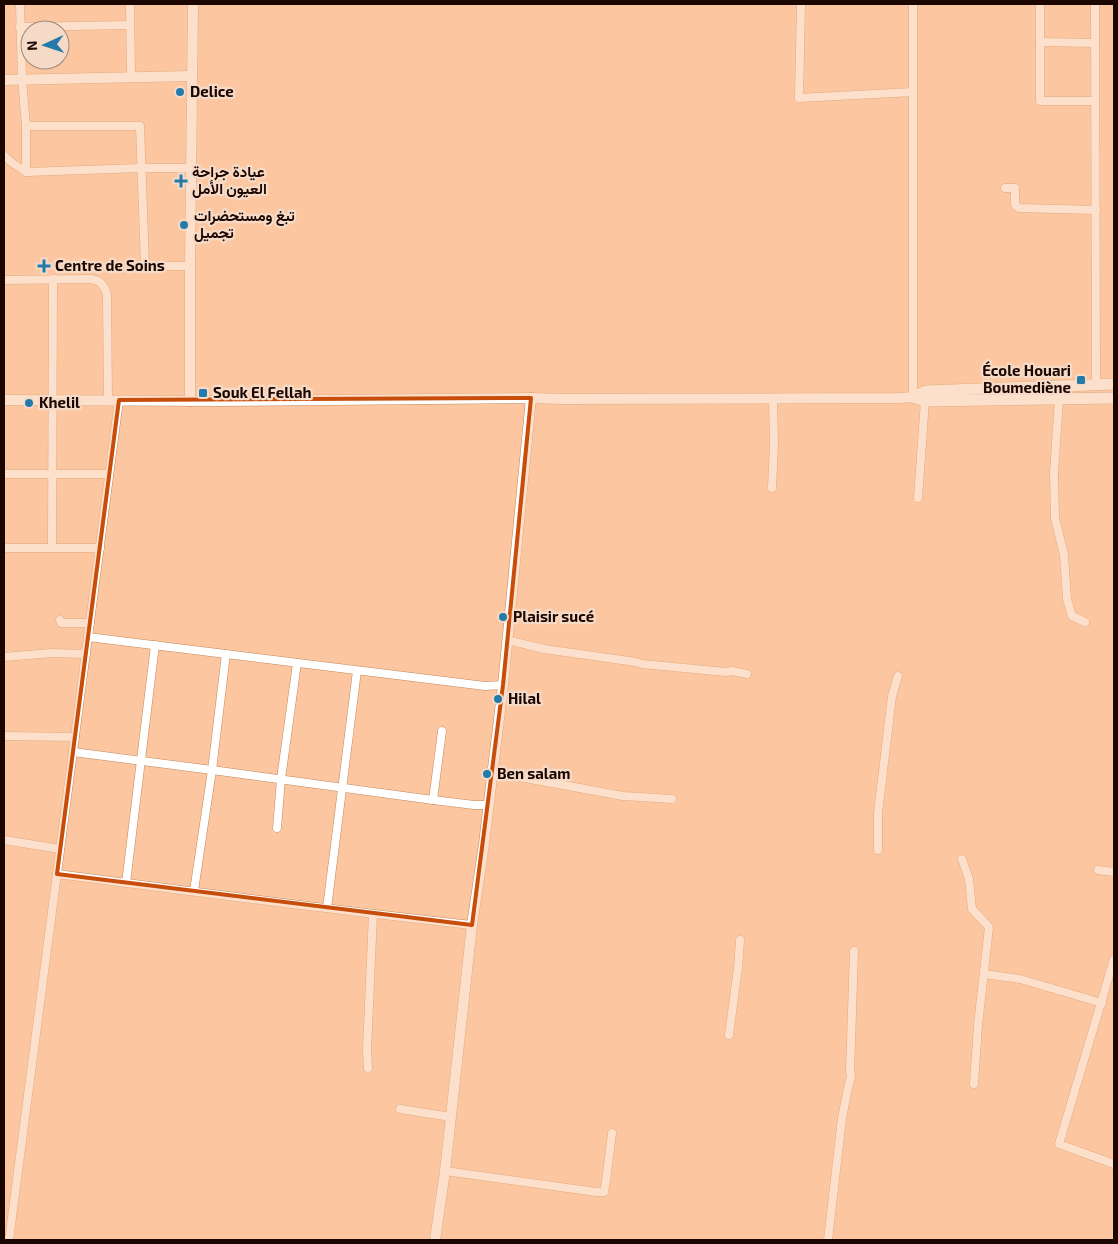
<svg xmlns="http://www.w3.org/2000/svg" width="1118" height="1244" font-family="'Exo 2',Vazirmatn,sans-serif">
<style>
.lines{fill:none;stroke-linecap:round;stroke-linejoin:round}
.minor-casing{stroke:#c48757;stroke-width:9}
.major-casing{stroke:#c48757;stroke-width:11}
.highway-casing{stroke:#c48757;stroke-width:12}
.minor{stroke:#fff;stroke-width:8}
.major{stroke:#fff;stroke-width:10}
.highway{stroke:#fff;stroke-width:11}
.marked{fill:none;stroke:#c94d0a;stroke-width:4;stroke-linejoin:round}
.poi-dot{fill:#247aaa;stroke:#f5dbc7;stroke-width:2}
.labels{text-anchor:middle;stroke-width:4.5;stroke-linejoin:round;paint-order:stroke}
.poi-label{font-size:15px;font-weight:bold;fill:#1b0600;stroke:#f5dbc7;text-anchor:start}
</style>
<rect width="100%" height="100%" fill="#fcc7a0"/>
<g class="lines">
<g class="minor-casing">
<g id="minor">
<path d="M20,4L22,79L26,126V172"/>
<path d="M130,4L131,77"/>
<path d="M801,4L799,98L913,92"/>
<path d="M1040,4V101H1095"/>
<path d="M1095,4L1096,384"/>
<path d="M20,27L130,25"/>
<path d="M1040,42L1095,43"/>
<path d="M26,126H140L145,266H190"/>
<path d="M4,155L11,162L26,172L141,168H191"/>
<path d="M1005,188H1015V205L1019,208L1096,210"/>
<path d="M4,280L91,279C101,281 104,285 107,294L108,401"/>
<path d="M913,397V4"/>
<path d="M1059,399L1054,473L1055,518L1064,555L1067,599L1072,616L1085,622"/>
<path d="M4,474H109"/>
<path d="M772,488L774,443L773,398"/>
<path d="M918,498L925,401"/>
<path d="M4,548H100"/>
<path d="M52,548L53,279"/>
<path d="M60,620L61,623H90"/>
<path d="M88,637L485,686L503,685"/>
<path d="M507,640L544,649L636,662L642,664L726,672L732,671L747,674"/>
<path d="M4,657L52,653L86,654"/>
<path d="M4,736L75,737"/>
<path d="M73,752L212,770L433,800L474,805H487"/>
<path d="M492,772L623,796L672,799"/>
<path d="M433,800L442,731"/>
<path d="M277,828L281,779L297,663"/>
<path d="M4,840L60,849"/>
<path d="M878,850V813L892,696L898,676"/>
<path d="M962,859L969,879L972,909L989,927L978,1025L974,1084"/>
<path d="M1098,870L1114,872"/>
<path d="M57,874C195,892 334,910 472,925"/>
<path d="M126,883L155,645"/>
<path d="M194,891L212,770L226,654"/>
<path d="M327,908L357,671"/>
<path d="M1114,959L1059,1144L1114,1164"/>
<path d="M984,974L1020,979L1102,1003"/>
<path d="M729,1035L738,968L740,940"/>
<path d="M368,1068L367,1050L373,914"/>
<path d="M400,1109L451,1117"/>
<path d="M445,1171L596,1192H604L606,1181L612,1133"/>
<path d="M9,1240L119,400"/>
<path d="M828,1240L842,1118L848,1088L851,1077L850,1071L854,951"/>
</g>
</g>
<g class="major-casing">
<g id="major">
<path d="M4,80L192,76"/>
<path d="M4,400L220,401L531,398L563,399L899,398L913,397"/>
<path d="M190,401V266L193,4"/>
<path d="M435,1240L445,1171L472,925L484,844L503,685L531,398"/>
</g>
</g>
<g class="highway-casing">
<g id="highway">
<path d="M913,397L926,391L1114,384"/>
<path d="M913,397L925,401L1114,398"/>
</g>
</g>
<use href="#minor" class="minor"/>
<use href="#major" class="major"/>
<use href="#highway" class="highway"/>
</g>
<path d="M0 0H1118V1244H0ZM531,398L503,685L472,925L57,874L119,400Z" fill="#fcc7a0" fill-opacity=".55" fill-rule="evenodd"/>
<path class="marked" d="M531,398L503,685L472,925L57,874L119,400Z"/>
<g class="poi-dot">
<circle cx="180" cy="92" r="5"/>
<path d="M178.5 173.5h5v5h5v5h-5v5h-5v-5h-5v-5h5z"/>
<circle cx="184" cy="225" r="5"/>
<path d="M41.5 258.5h5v5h5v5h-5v5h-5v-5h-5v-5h5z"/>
<rect x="1076" y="375" width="10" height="10" rx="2.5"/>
<rect x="198" y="388" width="10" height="10" rx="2.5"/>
<circle cx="29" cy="403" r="5"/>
<circle cx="503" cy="617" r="5"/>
<circle cx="498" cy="699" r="5"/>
<circle cx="487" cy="774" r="5"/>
</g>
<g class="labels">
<g class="poi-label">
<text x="190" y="97">Delice</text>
<text x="192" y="177">عيادة جراحة<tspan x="192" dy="17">العيون الأمل</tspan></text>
<text x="194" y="221">تبغ ومستحضرات<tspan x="194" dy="17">تجميل</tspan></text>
<text x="55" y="271">Centre de Soins</text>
<text x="1071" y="376" text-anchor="end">École Houari<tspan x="1071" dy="17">Boumediène</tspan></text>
<text x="213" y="398">Souk El Fellah</text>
<text x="39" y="408">Khelil</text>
<text x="513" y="622">Plaisir sucé</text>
<text x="508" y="704">Hilal</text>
<text x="497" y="779">Ben salam</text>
</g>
</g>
<rect width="1118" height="1244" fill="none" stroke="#1b0600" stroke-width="10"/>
<g transform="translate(45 45) rotate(267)"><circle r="24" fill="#f5dbc7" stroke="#9e8677"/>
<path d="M0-4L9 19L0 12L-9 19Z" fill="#247aaa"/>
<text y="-8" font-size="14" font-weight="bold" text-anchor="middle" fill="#1b0600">N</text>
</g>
</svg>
